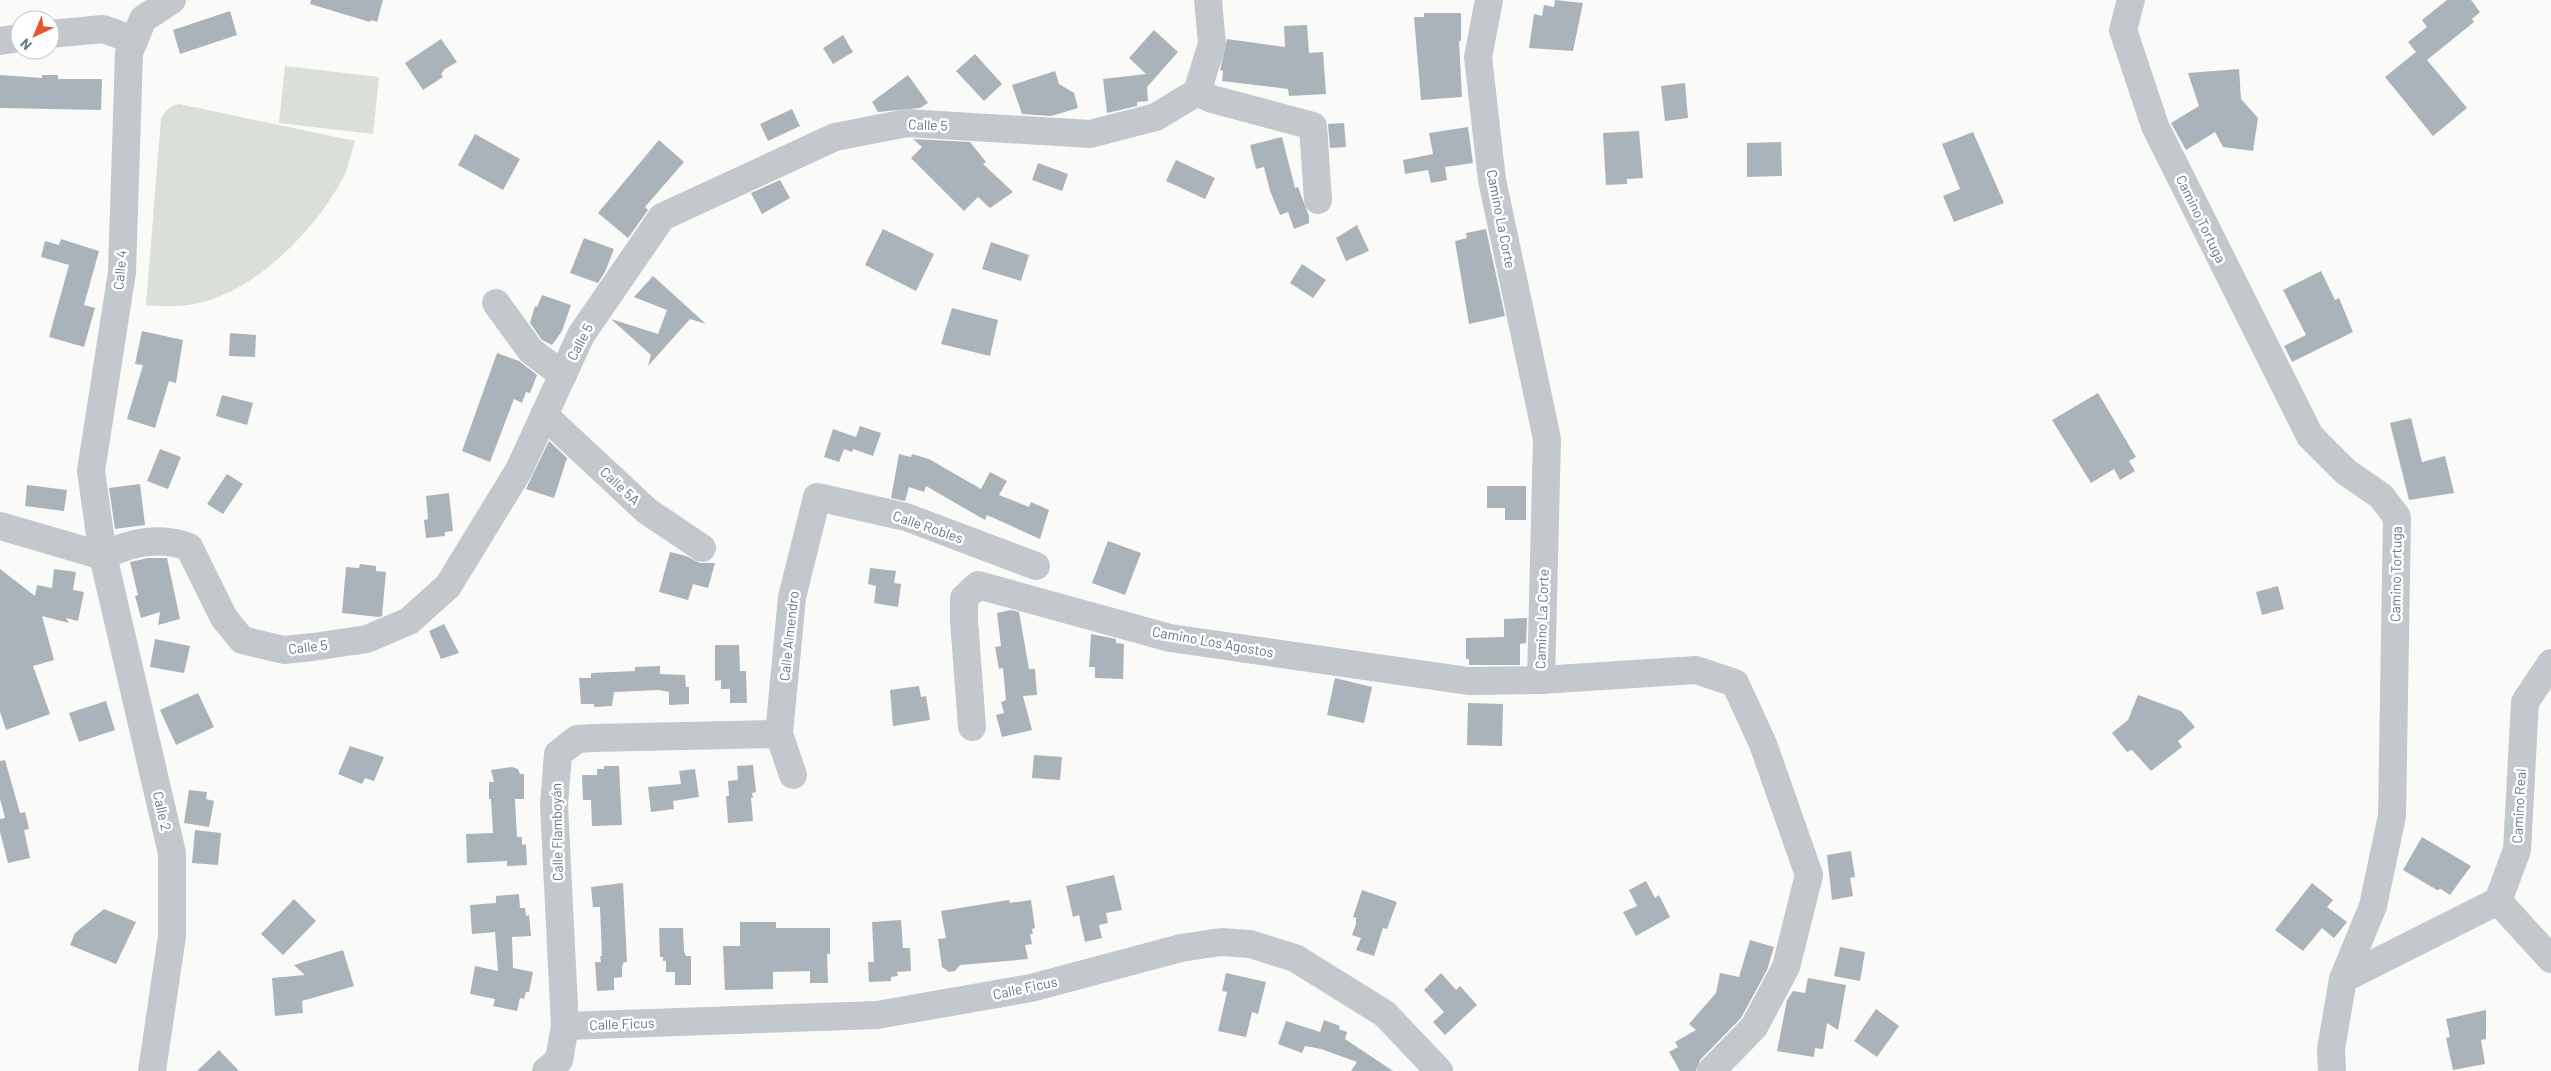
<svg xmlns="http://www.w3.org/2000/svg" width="2551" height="1071" font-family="Barlow,sans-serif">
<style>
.green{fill:#dadfd7}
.building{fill:#aab3b9}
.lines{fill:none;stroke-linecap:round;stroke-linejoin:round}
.minor{stroke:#c3c8cc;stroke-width:28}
.labels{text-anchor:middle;stroke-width:5;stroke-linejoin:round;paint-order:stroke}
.street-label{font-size:14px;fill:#657683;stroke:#fff}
</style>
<rect width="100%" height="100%" fill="#fafaf8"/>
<g class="green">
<path d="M285,66L379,77L373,134L279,123Z"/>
<path d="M179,104L355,141C351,153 349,167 343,178C316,229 257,290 199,303C181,307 164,307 146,305L161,119C166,110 169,106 179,104Z"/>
</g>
<g class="building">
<path d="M311,0H383L377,22L371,20L370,22L310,4Z"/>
<path d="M1555,0L1583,3L1573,51L1529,48L1534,14L1542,16L1544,5L1554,7Z"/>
<path d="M2447,0H2471L2480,12L2472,19L2474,22L2427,60L2467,108L2433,136L2385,77L2416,52L2408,42L2427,27L2422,20Z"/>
<path d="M230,11L237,35L180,54L173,30Z"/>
<path d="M1424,13H1461V41H1459L1462,97L1421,100L1414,17H1424Z"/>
<path d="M1307,25L1309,53L1323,52L1326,94L1289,96L1288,89L1222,81L1223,71L1220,70L1227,39L1285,47L1284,26Z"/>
<path d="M1154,30L1178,52L1147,87L1148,101L1137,102V106L1107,113L1103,79L1146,74L1129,58Z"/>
<path d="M843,35L853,52L833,64L823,48Z"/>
<path d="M441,39L457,62L445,69L441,74L443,77L423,90L405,63Z"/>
<path d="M975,54L1002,84L984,101L956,71Z"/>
<path d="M2239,69L2241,99L2258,118L2253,151L2223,147L2215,132L2186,150L2171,123L2199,106L2188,73Z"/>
<path d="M1055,71L1059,84L1074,93L1078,108L1051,116L1022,114L1012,85Z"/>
<path d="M0,75L42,78V75H58V79H102L101,110L0,108Z"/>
<path d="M908,75L928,103L920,108L878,112L872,102Z"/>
<path d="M1685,83L1688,118L1665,121L1661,86Z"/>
<path d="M792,109L800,126L768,141L760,124Z"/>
<path d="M1344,123L1346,147L1330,148L1328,124Z"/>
<path d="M1468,127L1473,163L1445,167L1447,180L1431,183L1428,170L1405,174L1403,160L1433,154L1429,133Z"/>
<path d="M1639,131L1643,178L1627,179V184L1606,185L1603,133Z"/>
<path d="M1973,132L2004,203L1954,222L1943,196L1960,189L1942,144Z"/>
<path d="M475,134L520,159L503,190L458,165Z"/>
<path d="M1282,137L1295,188L1298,187L1309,216V223L1294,229L1288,212L1280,215L1270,191L1264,167L1256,169L1250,145Z"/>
<path d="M913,139L970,142L986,162L983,164L1013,192L990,208L978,197L964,211L911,158L922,147Z"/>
<path d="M659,140L684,162L645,207L648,210L628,238L598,213Z"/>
<path d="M1781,142L1782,176L1747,177V143Z"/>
<path d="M1176,160L1215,178L1205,199L1166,181Z"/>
<path d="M1038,163L1068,174L1062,191L1032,180Z"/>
<path d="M780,180L790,198L762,214L751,193Z"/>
<path d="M1357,225L1369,251L1346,261L1336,238Z"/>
<path d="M883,229L934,254L916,291L865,265Z"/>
<path d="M1486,229L1505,316L1469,324L1455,241L1467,238L1466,233Z"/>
<path d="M584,238L614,249L605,272L598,283L570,273Z"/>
<path d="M61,239L99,251L84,305L95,308L84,347L49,337L69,265L41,257L45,241L59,245Z"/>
<path d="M991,242L1029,255L1021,281L982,269Z"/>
<path d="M1302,264L1326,280L1313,298L1290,283Z"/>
<path d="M2321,271L2335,300L2339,298L2353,332L2292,362L2284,346L2306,335L2283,290Z"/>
<path d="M653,276L706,324L690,319L648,366L651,355L611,319L658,334L667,310L634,297Z"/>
<path d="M542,295L571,305L562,331L552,345L542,340L530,323L535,306L537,307Z"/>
<path d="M952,308L998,320L990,356L941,344Z"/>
<path d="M142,331L183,340L176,383L169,381L155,428L127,419L143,365L135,364Z"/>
<path d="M230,333L256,335L255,357L229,356Z"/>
<path d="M497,353L519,361L537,375L530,393L526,392L522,403L514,399L490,462L462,451Z"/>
<path d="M2098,393L2136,457L2129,461L2135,471L2120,480L2114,469L2091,483L2052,420Z"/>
<path d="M222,395L253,403L247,425L216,416Z"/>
<path d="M2411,418L2422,462L2445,456L2454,493L2409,500L2390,423Z"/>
<path d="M860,426L881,433L873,456L853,449L852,452L844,449L839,462L824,457L833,429L856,437Z"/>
<path d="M549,441L567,458L554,498L526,489Z"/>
<path d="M160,449L181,457L168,489L147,481Z"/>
<path d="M899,454L911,457L912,454L929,459L981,489L990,472L1007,481L999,495L1029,507L1031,502L1049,510L1040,539L987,515L985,520L926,486L924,492L909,487L905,501L891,498Z"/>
<path d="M227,474L243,484L223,514L207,504Z"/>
<path d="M140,484L145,525L115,529L109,488Z"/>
<path d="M27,485L67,490L64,511L25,506Z"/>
<path d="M1487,486H1526V520H1505V508H1487Z"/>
<path d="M449,493L453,531L445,532V536L426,538L424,520L428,519L426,496Z"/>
<path d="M1108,541L1141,553L1125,595L1092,583Z"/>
<path d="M670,552L686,556L700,563H715L708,588L693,584L688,600L659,592Z"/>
<path d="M148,558H167L180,619L158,625L160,612L141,618L135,596L138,595L130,562Z"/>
<path d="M360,564L376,566V571L386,572L382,616L379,617L342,613L346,567L359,568Z"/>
<path d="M870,568L896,571L894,583L901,584L898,607L874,603L876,586L868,584Z"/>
<path d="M0,569L35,596L37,585L52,588L54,569L76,572L73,590L84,592L78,621L66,618L69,623L42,616L54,660L33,666L50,714L6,730L0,712Z"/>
<path d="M2278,586L2284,609L2262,615L2256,592Z"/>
<path d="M1011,610L1019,612L1029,669H1035L1037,695L1023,696L1032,730L1002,737L996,715L1004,713L1001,702L1006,700L1003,668L999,669L995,647L1001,646L997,613Z"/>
<path d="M1527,618L1526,643L1520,644V665H1469V659H1466V638L1504,637V619Z"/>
<path d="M444,624L459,653L441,659L429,631Z"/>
<path d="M1091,634L1116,639V643L1124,644L1123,679L1095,678V667H1089Z"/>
<path d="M155,639L190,646L184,673L150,667Z"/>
<path d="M715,645H739L740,671H746L747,703H730V689H721V680L715,681Z"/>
<path d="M660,666V674L685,675L686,687H689V704L669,705V692L659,690L614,692L612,706L594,707V704H581L579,678H591V673L635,671V667Z"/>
<path d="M1335,678L1372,687L1364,723L1327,715Z"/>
<path d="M919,686L921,697L926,696L930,720L893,726L890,690Z"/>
<path d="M198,693L214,727L176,745L160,710Z"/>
<path d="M2138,695L2181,711L2195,727L2178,741L2182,747L2151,771L2132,750L2127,752L2112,733L2128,720Z"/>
<path d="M106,701L115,730L79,742L69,713Z"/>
<path d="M1468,703L1503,704L1502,746L1467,745Z"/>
<path d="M350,746L384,757L374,781L365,778L362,784L338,774Z"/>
<path d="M1034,755L1062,757L1060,780L1032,778Z"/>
<path d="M5,760L20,813L25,812L29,829L24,830L30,858L8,863L0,832V819L5,818L0,799V761Z"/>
<path d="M753,765L756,792L752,793L753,798H751L753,821L728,823L726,796H729L728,781L738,780L737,766Z"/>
<path d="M604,766H619L622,825L592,826L591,800H583L582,775H597V769H604Z"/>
<path d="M512,767L518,769L520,774H524V799H515V802L517,837H522V845L526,844L527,865L507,866V861L467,863L466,834L493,833L491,799H489V782H494L491,770Z"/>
<path d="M695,769L699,797L673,801L674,809L651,812L648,787L681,784L679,771Z"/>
<path d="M189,790L207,792L206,799L214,801L209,827L184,823Z"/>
<path d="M195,830L221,833L218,865L192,863Z"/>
<path d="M2422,837L2471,866L2450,895L2441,889L2437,890L2403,870Z"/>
<path d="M1851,851L1855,877L1850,878L1853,896L1832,900L1827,855Z"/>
<path d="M1114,875L1122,910L1106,913L1108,923L1099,925L1102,938L1085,942L1079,915L1073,917L1066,886Z"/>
<path d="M1646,881L1655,898L1659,895L1670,917L1636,936L1623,912L1637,906L1629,890Z"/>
<path d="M623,883L627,962H624L622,966V977L614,978V990L597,991L595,962H601L600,956H602L600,907H593L591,887Z"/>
<path d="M2312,883L2333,900L2327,907L2347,922L2334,938L2322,928L2303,951L2275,930Z"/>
<path d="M1362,890L1397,902L1387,929L1383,928L1374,956L1356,950L1361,938L1352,935L1356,924V918L1353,917Z"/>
<path d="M519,894L520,908H525L526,916L529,915L531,936L512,937L513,968L533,972L529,992H526L524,999L520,998L517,1011L493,1006L495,999L470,994L475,966L498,971L495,932L472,934L470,905L496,903V896Z"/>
<path d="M294,899L316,921L283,955L261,934Z"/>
<path d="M1009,900L1010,903L1031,900L1035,928L1032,929L1033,934H1030L1032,944L1025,945L1028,959L960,965L955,971L949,972L942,967L938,939L946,938L941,911Z"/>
<path d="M104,909L136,922L116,964L70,945L75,933Z"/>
<path d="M901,920L903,948H910L911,971L897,972L898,976L891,977V981L869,982L868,962H874L872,922Z"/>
<path d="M740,922H776V928H830V954H827L828,983H810V971L773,972V989L725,990L723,946H740Z"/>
<path d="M659,928H683L684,951L686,956H691V985H675V972H666V961H663V957H660Z"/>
<path d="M1750,940L1774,947L1767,970L1741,1018L1700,1060L1696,1071H1680L1669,1052L1678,1047L1675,1042L1696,1030L1689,1024L1716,993L1720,973L1739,977Z"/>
<path d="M1840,947L1865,952L1860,981L1834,976Z"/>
<path d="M343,950L354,986L302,1001L303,1013L275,1016L272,978L305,975L294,965Z"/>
<path d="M1226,973L1266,982L1258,1014L1252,1012L1246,1037L1218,1031L1227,992L1222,991Z"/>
<path d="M1441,973L1456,990L1460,986L1477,1005L1445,1035L1433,1022L1444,1012L1424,990Z"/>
<path d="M1808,978L1846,985L1838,1030L1827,1023L1823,1049L1815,1048L1814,1057L1777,1051L1787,1000L1793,991L1805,993Z"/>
<path d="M1876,1009L1899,1026L1877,1057L1854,1041Z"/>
<path d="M2486,1010V1039L2481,1040L2485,1064L2453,1070L2446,1038L2450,1037L2446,1019Z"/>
<path d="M1324,1020L1340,1026L1339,1029L1347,1032L1345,1039L1393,1071H1351L1357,1062L1321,1049L1305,1046L1302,1053L1278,1044L1286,1021L1320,1032Z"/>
<path d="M219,1050L239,1071H197Z"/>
</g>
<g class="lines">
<g class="minor">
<path d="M1489,0L1478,57L1492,180L1547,439L1541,680"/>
<path d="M2131,0L2123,30L2155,126L2310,436L2346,472L2381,496L2397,517L2392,816L2373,906L2343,979L2331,1049L2332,1071"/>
<path d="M50,34L103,29L134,40"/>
<path d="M0,41L20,38"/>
<path d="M1197,92L1212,99L1313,126L1318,200"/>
<path d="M496,303L531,351L563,375"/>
<path d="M544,415L647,511L702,548"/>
<path d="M0,526L103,556C131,542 160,536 189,547L224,618L242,640L284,650L313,647L367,639L409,621L448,586L519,470L581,335L662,217L835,137L907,123L1090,134L1156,117L1197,92L1212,44L1208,0"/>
<path d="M972,727L964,620V598L978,585L1170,638L1468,681L1541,680L1696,670L1735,683L1763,744L1809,875L1786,967L1754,1027L1711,1071"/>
<path d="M793,775L779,734L792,597L817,497L906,517L1036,566"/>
<path d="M2498,901L2551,959"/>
<path d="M2343,979L2498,901L2517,850L2525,702L2551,663"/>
<path d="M565,1026L877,1015L1031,988L1181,948L1221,942L1250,944L1295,958L1385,1014L1439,1071"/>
<path d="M152,1071L172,936V853L103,556L91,471L122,272L129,53L143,19L172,0"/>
<path d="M546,1071L559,1060L565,1026L554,805L558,754L577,739L593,738L779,734"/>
</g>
</g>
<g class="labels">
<g class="street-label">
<text transform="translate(928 125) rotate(2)" y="5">Calle 5</text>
<text transform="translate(1501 219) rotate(79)" y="5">Camino La Corte</text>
<text transform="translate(2201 219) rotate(64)" y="5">Camino Tortuga</text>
<text transform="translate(120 270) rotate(-85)" y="5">Calle 4</text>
<text transform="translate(580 342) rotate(-62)" y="5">Calle 5</text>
<text transform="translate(620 486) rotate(43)" y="5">Calle 5A</text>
<text transform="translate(928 527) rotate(19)" y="5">Calle Robles</text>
<text transform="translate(2396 574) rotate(-89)" y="5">Camino Tortuga</text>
<text transform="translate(1542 619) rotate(-88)" y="5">Camino La Corte</text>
<text transform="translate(789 636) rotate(-84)" y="5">Calle Almendro</text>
<text transform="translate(1213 642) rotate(10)" y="5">Camino Los Agostos</text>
<text transform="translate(308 647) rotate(-7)" y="5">Calle 5</text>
<text transform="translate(2519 806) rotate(-87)" y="5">Camino Real</text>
<text transform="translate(162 811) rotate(77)" y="5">Calle 2</text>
<text transform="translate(557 832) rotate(-91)" y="5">Calle Flamboyán</text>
<text transform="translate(1025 988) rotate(-12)" y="5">Calle Ficus</text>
<text transform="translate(622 1024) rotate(-2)" y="5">Calle Ficus</text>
</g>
</g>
<g transform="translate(35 35) rotate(224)"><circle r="24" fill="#ffffff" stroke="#c1c8cd"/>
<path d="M0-4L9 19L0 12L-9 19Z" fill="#e4572e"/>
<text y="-8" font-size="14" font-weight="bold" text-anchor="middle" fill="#657683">N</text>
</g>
</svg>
